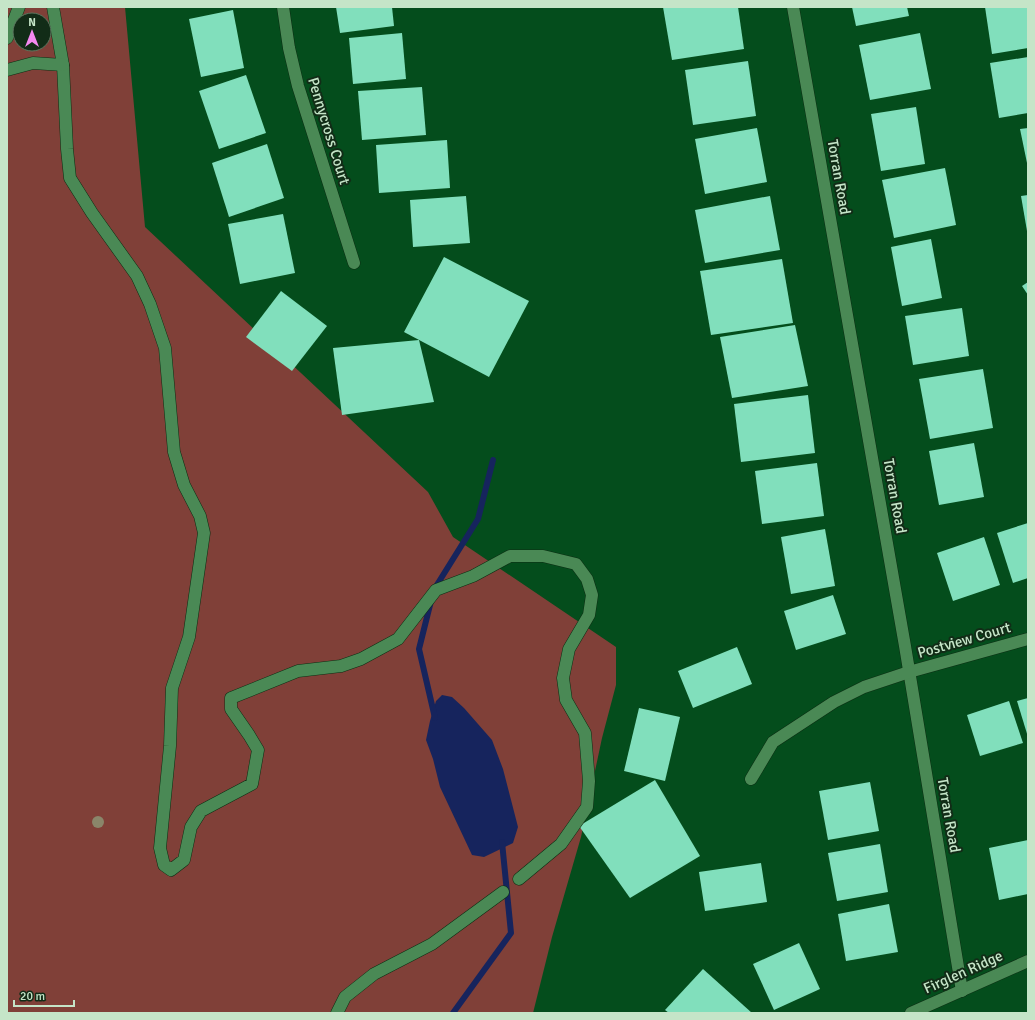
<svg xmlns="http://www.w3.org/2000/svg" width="1035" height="1020" font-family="Signika,sans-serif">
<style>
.green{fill:#804038;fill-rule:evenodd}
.water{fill:#16245d}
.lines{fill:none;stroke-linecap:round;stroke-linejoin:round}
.stream{stroke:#16245d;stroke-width:6}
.building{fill:#81dfbc}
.minor-casing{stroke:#0c2e13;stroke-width:13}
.minor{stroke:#4a8955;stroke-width:12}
.tree{fill:#8a866a}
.labels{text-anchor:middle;stroke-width:4;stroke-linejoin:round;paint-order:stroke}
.street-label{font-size:15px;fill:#c5e5c8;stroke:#122c17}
</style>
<rect width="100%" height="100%" fill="#044d1c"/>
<path class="green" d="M7,7H125L145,227L428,492L453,537L616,647V685L602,738L581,837L552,937L533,1013H7ZM20,20H44V44H20Z"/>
<path class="water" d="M442,695L452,697L464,708L492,740L503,769L518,827L513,843L484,857L472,855L440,787L433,759L426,740L430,721L436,701Z"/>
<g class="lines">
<g class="stream">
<path d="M435,588L478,519L493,460"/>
<path d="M431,601L419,649L435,718"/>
<path d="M453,1013L511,933L502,842"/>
</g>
</g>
<g class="building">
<path d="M336,7H392L394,26L340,33Z"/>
<path d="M663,7H738L744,49L672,60Z"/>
<path d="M852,7H907L909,16L856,26Z"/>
<path d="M985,7H1028V48L992,54Z"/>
<path d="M233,10L244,68L201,77L189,19Z"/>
<path d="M402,33L406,79L353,84L349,38Z"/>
<path d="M920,33L931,89L870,100L859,45Z"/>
<path d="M1028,57V113L999,118L990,63Z"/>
<path d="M748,61L756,116L693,125L685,70Z"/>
<path d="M246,75L266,133L219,149L199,91Z"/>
<path d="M422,87L426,135L362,140L358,91Z"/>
<path d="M916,107L925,164L881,171L871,114Z"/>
<path d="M757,128L767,182L705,194L695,139Z"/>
<path d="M1028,128V163H1027L1020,129Z"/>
<path d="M447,140L450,188L379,193L376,145Z"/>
<path d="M267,144L284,198L229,217L212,163Z"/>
<path d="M945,168L956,225L894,238L882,180Z"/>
<path d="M1028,195V231H1027L1021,196Z"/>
<path d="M466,196L470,243L413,247L410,200Z"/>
<path d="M770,196L780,250L705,263L695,210Z"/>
<path d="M283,214L295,273L240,284L228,224Z"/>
<path d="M931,239L942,298L902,306L891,247Z"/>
<path d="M444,257L529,301L489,377L404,332Z"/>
<path d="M782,259L793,323L711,335L700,271Z"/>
<path d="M1028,282V295L1022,286Z"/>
<path d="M281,291L327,326L292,371L246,337Z"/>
<path d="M962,308L969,356L913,365L905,316Z"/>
<path d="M795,325L808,386L732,398L720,337Z"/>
<path d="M419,340L434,402L342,415L333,348Z"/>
<path d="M983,369L993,428L930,439L919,379Z"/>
<path d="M808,395L815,453L741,462L734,404Z"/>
<path d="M974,443L984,497L939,505L929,451Z"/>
<path d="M817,463L824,516L762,524L755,471Z"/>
<path d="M1028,523V578L1013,583L997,533Z"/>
<path d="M825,529L835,586L791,594L781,537Z"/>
<path d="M984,537L1000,585L953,601L937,553Z"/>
<path d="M833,595L846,634L796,650L784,611Z"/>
<path d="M737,647L752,684L693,708L678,671Z"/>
<path d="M1028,698V737L1017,701Z"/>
<path d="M1009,701L1023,743L980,756L967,715Z"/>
<path d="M639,708L680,717L665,781L624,771Z"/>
<path d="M655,780L700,856L630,898L579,826Z"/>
<path d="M870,782L879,831L828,840L819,791Z"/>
<path d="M1028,840V894L999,900L989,848Z"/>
<path d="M880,844L888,892L837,901L828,853Z"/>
<path d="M761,863L767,902L705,911L699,872Z"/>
<path d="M889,904L898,952L846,961L838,914Z"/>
<path d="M799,943L820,989L774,1010L753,964Z"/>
<path d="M703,969L752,1013H669L665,1010Z"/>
</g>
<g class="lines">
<g class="minor-casing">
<g id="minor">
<path d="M53,7L63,65L67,149L70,178L92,213L137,276L150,304L165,348L174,452L184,485L200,516L204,533L189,637L172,688L170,746L160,848L164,865L171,870L184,860L191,827L201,811L252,784L258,750L249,735L231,709V698L298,671L341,666L361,659L398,639L436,590L473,576L510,556H543L576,564L587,579L592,595L589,615L569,649L563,678L566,700L585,733L589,781L587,807L561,844L519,879"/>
<path d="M283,7L289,48L298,86L354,263"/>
<path d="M793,7L905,646L962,991"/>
<path d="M7,38L19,7"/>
<path d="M7,70L33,63L63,65"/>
<path d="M751,779L773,742L834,702L864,687L909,672L1028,639"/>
<path d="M337,1013L345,997L374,974L432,944L503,892"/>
<path d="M911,1013L1028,961"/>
</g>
</g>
<use href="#minor" class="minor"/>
</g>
<circle class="tree" cx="98" cy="822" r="6"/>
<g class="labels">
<g class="street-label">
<text transform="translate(329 131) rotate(73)" y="5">Pennycross Court</text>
<text transform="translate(839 177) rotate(80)" y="5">Torran Road</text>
<text transform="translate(895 496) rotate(80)" y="5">Torran Road</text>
<text transform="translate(964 640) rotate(-16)" y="5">Postview Court</text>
<text transform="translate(949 815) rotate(80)" y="5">Torran Road</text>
<text transform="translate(963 972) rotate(-24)" y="5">Firglen Ridge</text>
</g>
</g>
<rect width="1035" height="1020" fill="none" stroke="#c5e5c8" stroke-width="16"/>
<g transform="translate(32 32)"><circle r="19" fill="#122c17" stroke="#5a765e"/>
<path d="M0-3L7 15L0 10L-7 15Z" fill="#f489f0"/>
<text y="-6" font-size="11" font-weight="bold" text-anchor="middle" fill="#c5e5c8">N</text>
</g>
<path d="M14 1000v6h60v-6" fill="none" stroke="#c5e5c8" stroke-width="2"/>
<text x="20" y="1000" font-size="12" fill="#c5e5c8" stroke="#122c17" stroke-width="3" paint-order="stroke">20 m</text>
</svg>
